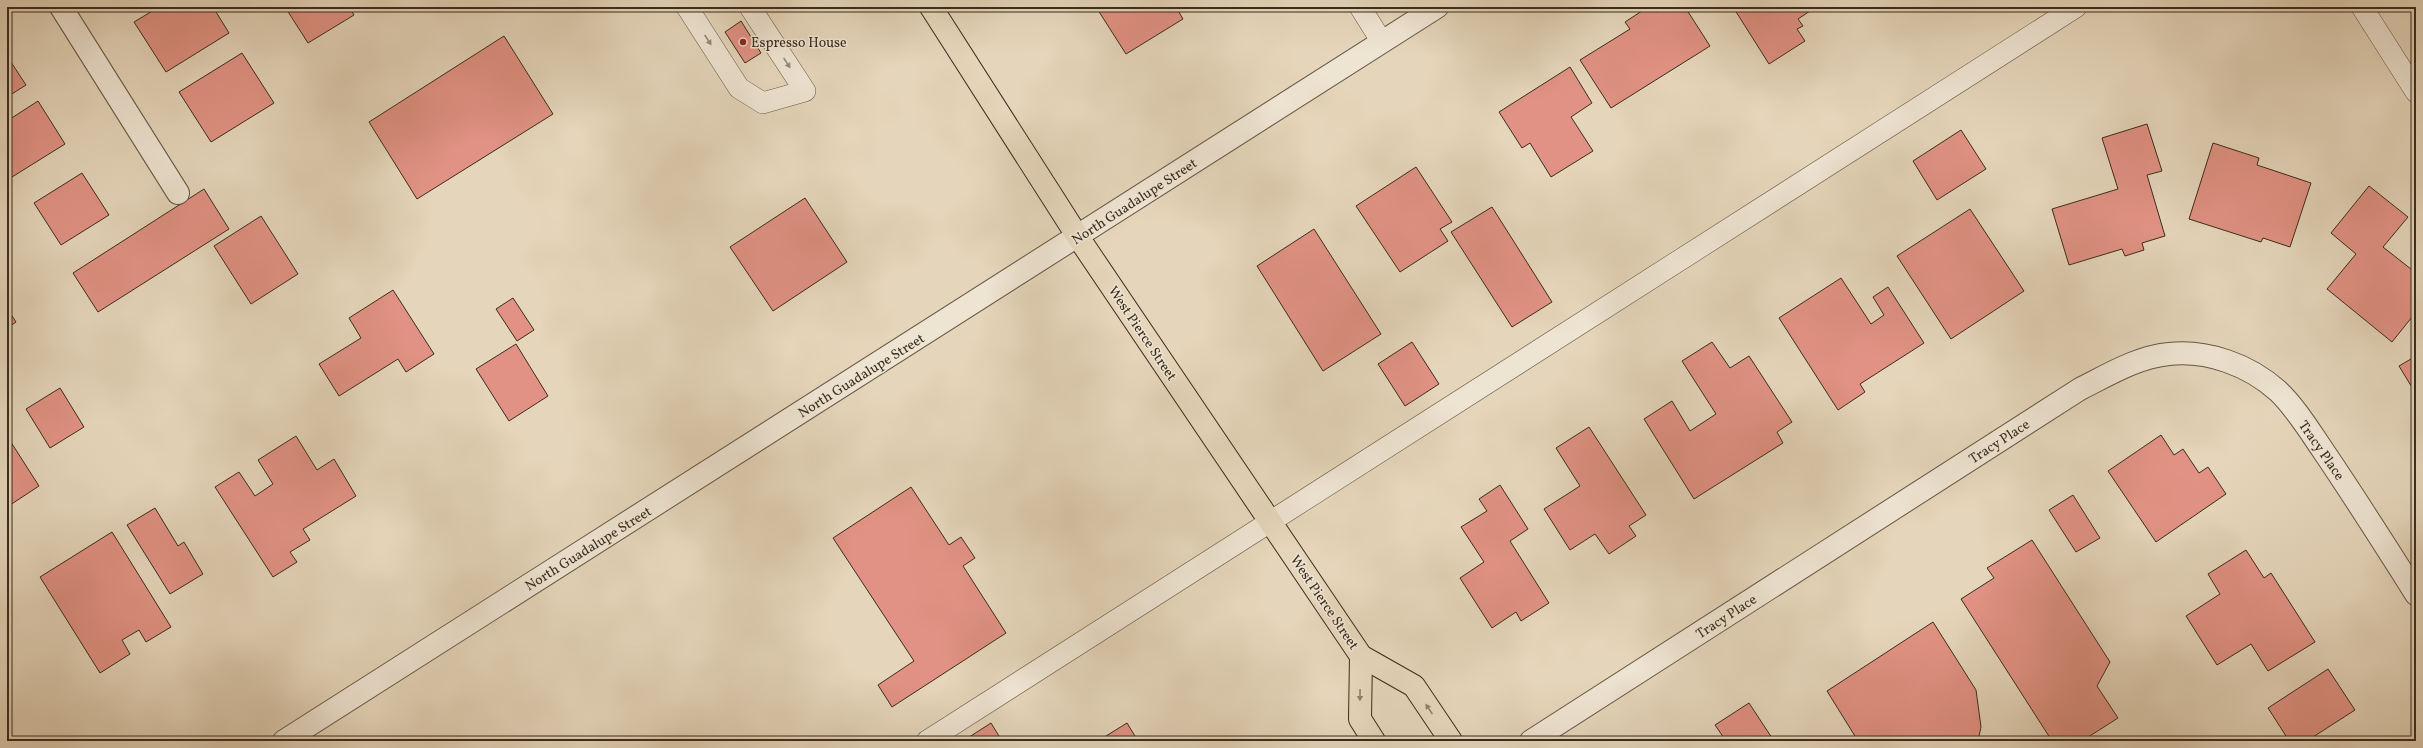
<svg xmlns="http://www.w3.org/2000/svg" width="2423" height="748" font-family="Vollkorn,serif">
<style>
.building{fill:#e19284;stroke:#3a2d1c}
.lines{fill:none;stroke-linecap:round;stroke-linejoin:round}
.lane-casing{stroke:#655744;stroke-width:22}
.street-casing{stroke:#655744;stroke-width:24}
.highway-casing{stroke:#3a2d1c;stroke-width:24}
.lane{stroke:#eee4d2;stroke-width:21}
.street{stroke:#eee4d2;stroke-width:22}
.highway{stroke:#e5d5ba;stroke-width:22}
.oneway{fill:#948877}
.oneway2{fill:#90816b}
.poi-dot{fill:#8f2418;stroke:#eee4d2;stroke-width:1.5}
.labels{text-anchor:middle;stroke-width:3;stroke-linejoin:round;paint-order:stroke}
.poi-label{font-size:14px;fill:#3a2d1c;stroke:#eee4d2;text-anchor:start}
.street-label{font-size:14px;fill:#3a2d1c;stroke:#eee4d2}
</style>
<rect width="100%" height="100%" fill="#e5d5ba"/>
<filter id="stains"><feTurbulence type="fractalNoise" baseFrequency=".005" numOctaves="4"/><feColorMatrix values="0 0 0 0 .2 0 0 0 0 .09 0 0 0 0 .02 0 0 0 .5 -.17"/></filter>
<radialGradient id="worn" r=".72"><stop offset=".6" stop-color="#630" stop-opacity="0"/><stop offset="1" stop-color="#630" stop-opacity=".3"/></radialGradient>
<g class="building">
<path d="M159,7H213L229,33L166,72L134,22Z"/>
<path d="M285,7H349L354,15L308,43Z"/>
<path d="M1096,7H1176L1183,19L1126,54Z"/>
<path d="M1648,7H1653L1656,12L1665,7H1685L1710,46L1611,108L1580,60L1630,29L1625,22Z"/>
<path d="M1733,7H1816L1798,19L1803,26L1797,29L1805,41L1769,64Z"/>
<path d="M741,21L761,53L745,63L725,32Z"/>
<path d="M504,36L553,114L417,199L369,122Z"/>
<path d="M242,53L274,103L211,142L179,92Z"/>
<path d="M7,56L26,85L7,97Z"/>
<path d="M1570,67L1592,103L1571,117L1593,151L1551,177L1530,143L1522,148L1499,112Z"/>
<path d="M38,101L65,144L12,177L7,169V121Z"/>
<path d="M2147,124L2162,171L2147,175L2165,236L2142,243L2144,250L2125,256L2122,249L2069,265L2052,209L2118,189L2102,138Z"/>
<path d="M1961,130L1986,169L1937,200L1913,161Z"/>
<path d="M2213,143L2259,158L2257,165L2311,183L2290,247L2263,238L2261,242L2189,219Z"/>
<path d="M1416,167L1452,222L1440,229L1448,241L1400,272L1356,206Z"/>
<path d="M82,173L109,215L61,245L34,203Z"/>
<path d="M2369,186L2408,217L2383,247L2416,273V312L2392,342L2327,289L2356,254L2331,233Z"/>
<path d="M204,189L229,229L98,312L73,273Z"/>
<path d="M805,198L847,262L773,311L730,247Z"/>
<path d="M1492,207L1552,302L1512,327L1451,232Z"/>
<path d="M1970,209L2024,291L1951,339L1897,256Z"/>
<path d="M261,216L298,274L251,304L214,246Z"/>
<path d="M1314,229L1381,334L1323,371L1257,266Z"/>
<path d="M1841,278L1871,324L1884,315L1873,297L1888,287L1924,343L1860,384L1865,392L1838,410L1779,318Z"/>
<path d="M393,290L434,354L406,372L398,359L339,396L319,364L361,338L349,318Z"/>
<path d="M513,298L534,330L517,341L496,309Z"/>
<path d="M7,308L16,322L7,328Z"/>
<path d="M1412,342L1439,384L1405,406L1378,364Z"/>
<path d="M1712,342L1730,368L1749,356L1792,422L1777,432L1783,443L1694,499L1644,419L1672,401L1690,431L1716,414L1682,361Z"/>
<path d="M516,344L548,396L509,421L476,369Z"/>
<path d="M2416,356V394L2399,366Z"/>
<path d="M60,388L84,427L50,448L26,409Z"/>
<path d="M1589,427L1646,515L1629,526L1636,536L1609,554L1595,534L1570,550L1544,509L1580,486L1556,448Z"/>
<path d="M2161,435L2174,455L2183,449L2199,473L2208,467L2226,494L2156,542L2108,471Z"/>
<path d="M7,436L39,486L7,507Z"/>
<path d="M296,436L317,470L334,459L356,496L303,529L310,540L290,552L297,562L273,577L215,487L239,472L255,496L273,484L258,460Z"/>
<path d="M1500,485L1528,529L1510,541L1549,603L1521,621L1516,612L1492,628L1460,578L1484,562L1461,527L1487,511L1479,499Z"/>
<path d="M911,487L949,545L961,537L975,558L963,566L1006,633L892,707L878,685L914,661L833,538Z"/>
<path d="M2073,495L2100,538L2076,552L2049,510Z"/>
<path d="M155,508L178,546L184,542L203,574L170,594L127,525Z"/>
<path d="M112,532L171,627L146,642L139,630L122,640L130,654L100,673L40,577Z"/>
<path d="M2032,540L2110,662L2097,686L2118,718L2082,741H2052L1961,599L1994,578L1987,568Z"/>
<path d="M2246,550L2264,578L2271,573L2315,642L2268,671L2251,644L2217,665L2186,616L2220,594L2208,574Z"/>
<path d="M1933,622L1976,690L1981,727L1978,741H1858L1827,691Z"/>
<path d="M2328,669L2355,710L2313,737L2316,741H2278L2286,736L2268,708Z"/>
<path d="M1749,703L1774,741H1726L1715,725Z"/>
<path d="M991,723L1002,741H963Z"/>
<path d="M1127,723L1138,741H1109L1106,736Z"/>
</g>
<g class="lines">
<g class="lane-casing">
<g id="lane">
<path d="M687,7L739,88L763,103L805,91L750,7"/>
<path d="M1360,7L1382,42"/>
<path d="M2362,7L2416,92"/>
<path d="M927,741L2076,7"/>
</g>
</g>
<g class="street-casing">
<g id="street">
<path d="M61,7L178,193"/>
<path d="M284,741L1437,7"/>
<path d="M1531,741L2080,389C2108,375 2137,357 2169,354C2208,350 2249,365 2278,391C2295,407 2309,430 2322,449C2354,496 2385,545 2416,594"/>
</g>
</g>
<g class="highway-casing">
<g id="highway">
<path d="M931,7L1078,237L1361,656L1414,686L1451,741"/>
<path d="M1361,656L1360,719L1374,741"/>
</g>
</g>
<use href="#lane" class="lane"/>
<use href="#street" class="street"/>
<use href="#highway" class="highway"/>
</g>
<defs><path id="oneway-solid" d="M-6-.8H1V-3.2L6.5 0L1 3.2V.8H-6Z"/></defs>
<g class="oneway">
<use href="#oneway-solid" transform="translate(708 40) rotate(57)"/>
<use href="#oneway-solid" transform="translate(787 63) rotate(57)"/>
</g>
<g class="oneway2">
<use href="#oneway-solid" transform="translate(1360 695) rotate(91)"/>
<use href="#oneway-solid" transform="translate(1429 709) rotate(-124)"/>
</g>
<circle class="poi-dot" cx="743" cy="42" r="4"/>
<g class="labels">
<g class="poi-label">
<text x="751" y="47">Espresso House</text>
</g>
<g class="street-label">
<text transform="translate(1134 201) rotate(-33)" y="5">North Guadalupe Street</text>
<text transform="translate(1143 333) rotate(56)" y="5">West Pierce Street</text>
<text transform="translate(861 375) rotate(-32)" y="5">North Guadalupe Street</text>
<text transform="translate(1999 441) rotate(-33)" y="5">Tracy Place</text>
<text transform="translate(2322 450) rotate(55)" y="5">Tracy Place</text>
<text transform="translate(588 548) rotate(-32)" y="5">North Guadalupe Street</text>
<text transform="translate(1325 602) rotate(56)" y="5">West Pierce Street</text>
<text transform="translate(1726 616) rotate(-33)" y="5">Tracy Place</text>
</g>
</g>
<rect width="2423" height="748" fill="none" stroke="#e5d5ba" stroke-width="24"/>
<rect x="8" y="8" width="2407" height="732" fill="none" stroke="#3a2d1c" stroke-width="2"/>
<rect x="12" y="12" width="2399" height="724" fill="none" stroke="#3a2d1c"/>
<rect width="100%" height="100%" filter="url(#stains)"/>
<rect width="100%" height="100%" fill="url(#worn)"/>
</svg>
